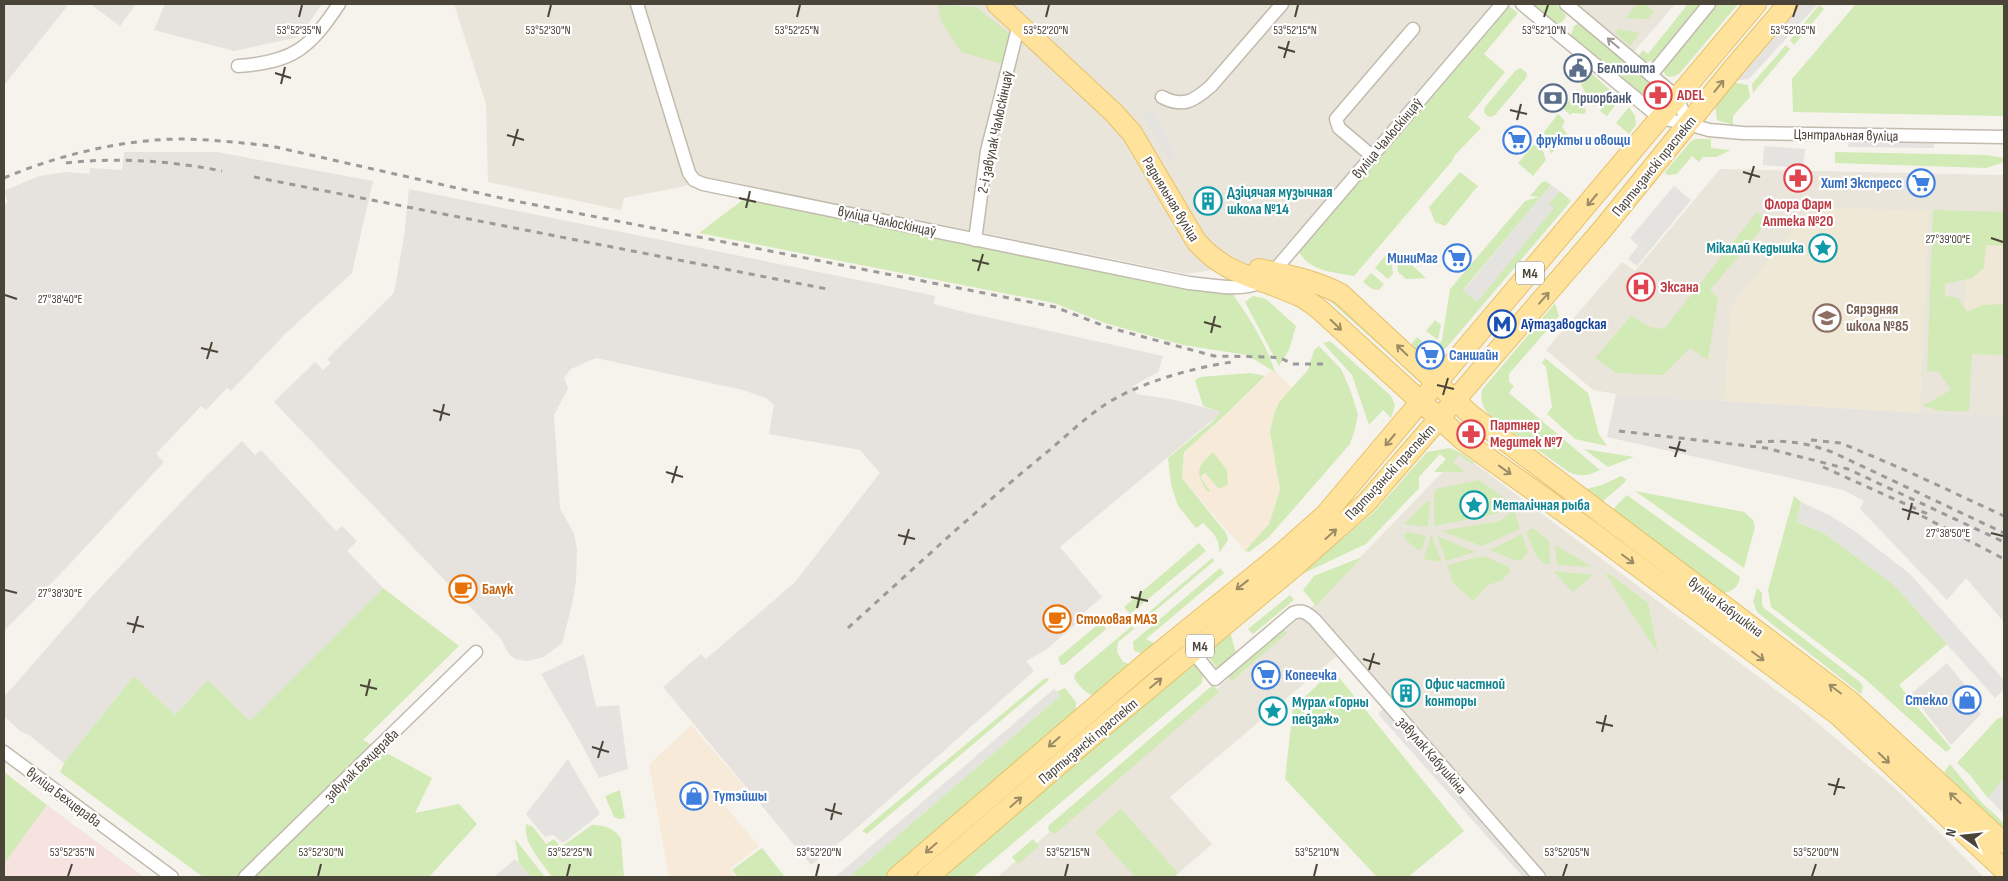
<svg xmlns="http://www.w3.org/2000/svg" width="2008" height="881" font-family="'Sofia Sans Condensed',sans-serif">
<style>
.residential{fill:#eae5da}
.commercial{fill:#f7ead8}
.industrial{fill:#e6e2dd}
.education{fill:#efe8d6}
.medical{fill:#f6e3e0}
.green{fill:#d2eab5}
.parking{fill:#e5e3e0}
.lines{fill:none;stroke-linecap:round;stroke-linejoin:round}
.street-casing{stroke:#c2bbae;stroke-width:15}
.primary-casing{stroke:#e6c16a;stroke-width:22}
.street{stroke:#fff;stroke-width:12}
.primary{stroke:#ffe39c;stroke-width:20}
.rail{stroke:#9a9a9a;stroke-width:3;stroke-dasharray:6 6;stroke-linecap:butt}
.oneway{stroke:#9c9892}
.oneway2{stroke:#9c8c66}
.ticks{fill:none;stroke:#4b4439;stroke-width:2}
.labels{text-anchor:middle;stroke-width:4.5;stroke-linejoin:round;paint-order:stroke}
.shield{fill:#fff;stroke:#817c74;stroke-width:1}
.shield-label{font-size:14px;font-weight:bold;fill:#4b4439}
.service-label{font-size:15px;font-weight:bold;fill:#4e5e75;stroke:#fff;text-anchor:start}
.health-label{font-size:15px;font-weight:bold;fill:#be3a42;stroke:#fff;text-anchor:start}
.street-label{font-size:15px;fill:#4b4439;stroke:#fff}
.shop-label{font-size:15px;font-weight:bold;fill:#366cbe;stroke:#fff;text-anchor:start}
.culture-label{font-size:15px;font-weight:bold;fill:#0d838f;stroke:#fff;text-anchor:start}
.education-label{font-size:15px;font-weight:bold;fill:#785e54;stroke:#fff;text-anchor:start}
.transit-label{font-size:15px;font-weight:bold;fill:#164399;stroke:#fff;text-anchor:start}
.food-label{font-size:15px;font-weight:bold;fill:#c56008;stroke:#fff;text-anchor:start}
.ticks-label{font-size:12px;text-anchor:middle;fill:#4b4439;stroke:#fff;stroke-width:4.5;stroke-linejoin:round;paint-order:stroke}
</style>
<rect width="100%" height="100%" fill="#f6f3ec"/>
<g class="residential">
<path d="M454,4H1498L1272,261L1187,274L710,178L681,187L624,198L621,210L488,182L486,104Z"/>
<path d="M1572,4H1675L1632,54Z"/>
<path d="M1720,169L2004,175V416L1920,413L1616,394L1593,390L1546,350L1622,262L1635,271Z"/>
<path d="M1461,453L1796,705L1895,788L1984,877H1549L1345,649L1170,797L1212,844L1174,877H997L1310,609Z"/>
</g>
<g class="commercial">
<path d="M1273,369L1292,388L1279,402L1270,432L1280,490L1269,524L1245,551L1182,478L1185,451L1223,418Z"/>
<path d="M691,725L744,786L724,805L759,846L730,869L736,877H669L649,765Z"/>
</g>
<g class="industrial">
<path d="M4,4H69L4,85Z"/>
<path d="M90,4H136L120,26Z"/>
<path d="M165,4H322L299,37L234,51L154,30Z"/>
<path d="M124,152H217L373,181L352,273L286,333L231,391L227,388L206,410L201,406L156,454L164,462L67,567L4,631V205L8,202L4,191L39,176L67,172L89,174L90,168L122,170Z"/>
<path d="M409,189L898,288L935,296L934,304L964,312L1163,356L1158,372L1133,386L1137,394L1175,400L1222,412L1060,547L1102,597L1074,621L1076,624L1047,649L1026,661L1034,671L850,834L811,865L663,687L701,654L706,659L795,582L880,473L860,450L769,434L774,405L766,398L743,390L596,358L571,369L564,378L568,389L554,415L560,508L574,534L577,549L576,581L572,605L562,643L544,657L527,661L515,659L509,654L501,639L274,402L315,362L323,370L331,363L327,359L394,293L404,237Z"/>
<path d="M1616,394L1920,413L2004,416V622L1966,578L1947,600L1860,509L1864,501L1844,490L1607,437Z"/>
<path d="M242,441L255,455L261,450L336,531L342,526L357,541L347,551L383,588L250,722L208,680L175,715L134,676L64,763L29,735L21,732L4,716V697L95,593L204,478Z"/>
<path d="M1947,663L1968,689L1972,688L1980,698L1974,704L1981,714L1951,745L1911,694Z"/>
<path d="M515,859L531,877H494Z"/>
</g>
<g class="education">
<path d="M1811,207L1929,211L1920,413L1724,401L1731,306Z"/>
<path d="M1968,237H2004V319L1964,318Z"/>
</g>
<path class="medical" d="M47,805L144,877H4V864Z"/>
<g class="green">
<path d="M1532,4H1556L1566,15L1564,20L1559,24L1555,23Z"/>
<path d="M1637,4H1645L1654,12L1648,19L1626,18Z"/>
<path d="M1688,4H1702L1659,57C1651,64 1646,62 1638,57L1643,50L1648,54Z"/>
<path d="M1717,4H1738L1679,74L1671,77L1666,76L1664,72L1665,66Z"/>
<path d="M1856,4H2004V116L1793,112L1792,79Z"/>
<path d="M938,5L976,7L1009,33V43L1002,64L961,52L941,21Z"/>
<path d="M1819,5L1824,9L1794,45L1790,40Z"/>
<path d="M1509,6L1518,13L1484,54L1505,72L1468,117L1481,128L1455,155L1452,161L1354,276C1333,272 1311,272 1299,252Z"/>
<path d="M1578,24L1584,25L1657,86L1660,93L1658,99L1653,102L1645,100L1574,40L1571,35L1574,26Z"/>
<path d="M1618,29L1640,33L1630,46L1615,33Z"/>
<path d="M1786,45L1790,49L1753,93L1752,84Z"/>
<path d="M1521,68L1527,73L1526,78L1495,115L1490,117L1487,116L1484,112L1485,107L1516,70Z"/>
<path d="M1591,73L1618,97L1619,100L1607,116L1600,111L1611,95L1605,91L1594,106L1581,85Z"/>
<path d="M1731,82L1748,85L1750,97L1733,116V125L1717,120L1715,103Z"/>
<path d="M1578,89L1586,112L1584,114L1573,113L1570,115L1563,108Z"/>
<path d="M1629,107L1635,116L1636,125L1629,134L1616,123Z"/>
<path d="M1558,114L1565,121L1562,127L1567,134L1551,154L1544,132Z"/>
<path d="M1539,139L1546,160L1533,176L1518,163Z"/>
<path d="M1696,139H1711V148L1731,150L1716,157H1703L1699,162L1692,156L1677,174L1667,175L1665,172L1691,141Z"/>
<path d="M1835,152L1986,155L2004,158V162L1986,168L1835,163Z"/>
<path d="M1460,172L1478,186L1445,226L1435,222L1429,207Z"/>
<path d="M1546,181L1551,185L1463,290L1476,301L1553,208L1548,204L1560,191L1571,201L1447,347C1434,357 1422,355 1409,347L1417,337L1432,350L1442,340L1450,289L1525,201L1539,197L1530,196L1542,182Z"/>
<path d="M748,196L1229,289C1247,314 1266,343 1275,372L1247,355L1183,345L1105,323L1054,303L699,233Z"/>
<path d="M1933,210L2004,212V246L1986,245L1984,268L1972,278L1945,284V296L1958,298L1967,312L1983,305L2004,304V355L1972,354L1969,411H1941L1922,406L1951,390L1939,372L1927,371Z"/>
<path d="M1757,212L1769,220L1710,290L1718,298L1708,360L1690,348L1663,375L1616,373L1595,358L1631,316L1650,327L1664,329Z"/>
<path d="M1390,250L1393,274L1388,279L1375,268Z"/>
<path d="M1396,251L1426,278L1406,279L1398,272Z"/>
<path d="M1371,273L1384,284L1379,290L1372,289L1363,282Z"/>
<path d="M1311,292L1332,298L1409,367L1406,369L1330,301Z"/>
<path d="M1253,296L1266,299L1296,326L1289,350L1279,366L1245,302Z"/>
<path d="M1555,303L1559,316L1509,374V382L1514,386L1509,393L1600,470C1588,476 1581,477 1569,472L1491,417C1483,408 1480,402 1482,390Z"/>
<path d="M1435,320L1441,325L1438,340L1426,331Z"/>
<path d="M1330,341L1391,396L1395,405L1391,418L1383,410L1369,425L1352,375L1323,343Z"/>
<path d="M1319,346L1341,369L1350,389L1358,415L1355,429L1350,444L1269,537L1249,552L1245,551L1269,524L1280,490L1270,432L1274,415L1279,402L1308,370L1314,350Z"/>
<path d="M1545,358L1588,393L1599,434L1607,446L1575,439L1547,414L1552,407L1546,367L1542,363Z"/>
<path d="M1251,373L1265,376L1223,417L1184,452L1182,478L1226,533L1228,540L1219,553C1220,538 1213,533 1203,523L1196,528L1178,506L1171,484L1168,458L1212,422L1221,412L1203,406L1195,380L1200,377Z"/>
<path d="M1450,448L1461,453L1475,463L1472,464L1459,455L1453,462L1465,472H1434L1446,459L1440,454L1419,477V488L1366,544L1298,576L1375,511L1427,452Z"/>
<path d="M1584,449L1634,457L1608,467Z"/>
<path d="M1213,452L1227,470L1228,484L1219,489L1205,473L1200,477L1210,491L1208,492C1195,473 1196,468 1213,452Z"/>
<path d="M1621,476L1626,479L1625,482L1601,503L1586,489L1602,485Z"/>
<path d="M1479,480L1507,500L1509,504L1496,514L1434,526V494L1436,489Z"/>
<path d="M1635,491L1744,512L1753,520L1755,527L1744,568Z"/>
<path d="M1627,495L1740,577C1739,587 1731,593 1721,593L1612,510Z"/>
<path d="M1794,496L1801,502L1797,522L1824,533L1893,584L1947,644L1899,685L1951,748L1946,752L1864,678L1771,607L1768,590Z"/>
<path d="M1427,501L1430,503L1428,527L1404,524Z"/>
<path d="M1514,509L1520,529L1482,546L1441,531L1500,521Z"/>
<path d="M1533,528L1549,541L1550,564L1543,563L1536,555L1526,532Z"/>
<path d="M1408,532L1426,536L1422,549L1418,550L1406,540L1404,535Z"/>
<path d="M1522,534L1528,552L1522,560H1514L1490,550Z"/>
<path d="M1431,535L1442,562L1424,559Z"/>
<path d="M1437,536L1475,552L1446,561Z"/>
<path d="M1199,543L1206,551L1130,614L1124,607Z"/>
<path d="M1555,545L1592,567L1557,565Z"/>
<path d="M1483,556L1509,567L1510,572L1501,581L1488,585L1473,601L1453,583L1447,565Z"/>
<path d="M1362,557L1316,606L1303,590L1314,576Z"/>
<path d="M1212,558L1214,561L1143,621L1141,619Z"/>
<path d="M1220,568L1224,573L1146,639L1155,644L1144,654L1134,651L1133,642Z"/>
<path d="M1553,571L1593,575L1573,592Z"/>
<path d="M1606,574H1610L1648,603L1658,653Z"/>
<path d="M383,588L459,646L363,740L432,778L415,813L459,804L477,824L429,877H203L60,772L64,763L134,676L175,715L208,680L250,721Z"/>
<path d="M1757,588L1762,593V604L1764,608L1860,682L1863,687L1861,694L1757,612L1753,602Z"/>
<path d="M1290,595L1294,600L1253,634L1248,629Z"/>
<path d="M1101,622L1104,624L1106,629L1064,665H1061L1058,658Z"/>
<path d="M1132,626L1134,629L1118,642L1117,652L1123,662L1135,666L1098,697C1087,695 1080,687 1074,678L1075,674Z"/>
<path d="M1282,626L1287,633L1232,681L1226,675Z"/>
<path d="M1229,628L1236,653L1218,669L1205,653Z"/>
<path d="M1196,665L1203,673L1202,683L973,877H938L1186,666Z"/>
<path d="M1333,670L1464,831L1408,877H1377L1285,779L1293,708Z"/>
<path d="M1048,678L1049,680L867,834L862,831L1044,679Z"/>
<path d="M1213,685L1219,692L1055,834L1049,831L1048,826Z"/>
<path d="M1065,688L1076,702V716L884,877H849L1060,696L1056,692Z"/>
<path d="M2004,716V778L1988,798L1970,775L1957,763L1997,719Z"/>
<path d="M1950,764L1981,802L2004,823V832L1977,807L1944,772Z"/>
<path d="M4,772L47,805L4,864Z"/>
<path d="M620,790L625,818L619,819L614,817L605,796Z"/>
<path d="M1121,809L1178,873L1174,877H1135L1095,832Z"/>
<path d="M526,824L533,827L546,844L554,839L561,847L592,825C604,825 615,828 621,839L624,877H552C542,862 523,844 526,824Z"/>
<path d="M515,839L545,877H531L519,863Z"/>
<path d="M1033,839L1039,846L1018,864L1012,857Z"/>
<path d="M762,848L785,877H738L732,870Z"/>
</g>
<g class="parking">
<path d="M1799,4H1818L1749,79L1733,81Z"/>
<path d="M1153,111L1176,155L1169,161L1142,112Z"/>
<path d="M1849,138L1934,139V148L1848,147Z"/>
<path d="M1764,146L1805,149L1803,168L1763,165Z"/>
<path d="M1551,185L1560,191L1549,204L1554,208L1477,302L1463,291Z"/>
<path d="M1674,186L1691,200L1637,266L1628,259L1638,246L1630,238Z"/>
<path d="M1801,502L1831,516L1856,532L1910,574L2004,680V689L1995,698L1893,584L1824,533L1797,522Z"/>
<path d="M584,654L596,707L619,705L628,769L599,778L580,741L541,674Z"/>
<path d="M1054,689L1060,696L849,877H835Z"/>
<path d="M1384,708L1533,875L1530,877H1523L1378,714Z"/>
<path d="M568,759L600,814L563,843L553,835L545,837L526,814Z"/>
<path d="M2004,778V814L1988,798Z"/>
</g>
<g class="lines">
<g class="street-casing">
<g id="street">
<path d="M637,4L689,173L694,180L703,184L1189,283C1212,285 1240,292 1261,282"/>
<path d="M1522,4L1660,118L1688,124L1709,130L1743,133L2004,137"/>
<path d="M1566,4L1677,97L1688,124"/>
<path d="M238,66C293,62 309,49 339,4"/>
<path d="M1651,75L1709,4"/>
<path d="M1162,97C1183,108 1194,101 1211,86L1282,4"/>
<path d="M1372,156L1339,128L1336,119L1413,29"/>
<path d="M975,240L987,151L1019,24"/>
<path d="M1273,272L1502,4"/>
<path d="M1193,652L1215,679L1293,613C1303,609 1308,614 1315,620L1539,877"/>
<path d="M4,752L172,877"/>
<path d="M245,877L476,652"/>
</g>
</g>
<g class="primary-casing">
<g id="primary">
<path d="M997,4L1113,112L1132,133L1196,241C1226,276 1258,277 1297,295C1305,298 1312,304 1319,309L1463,440L1589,530L1838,715L2004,870"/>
<path d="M1259,269C1287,275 1315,280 1341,294L1471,415L1850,701L2004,843"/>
<path d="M897,877L1145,664L1281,554L1325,515L1756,4"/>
<path d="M928,877L1105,725L1295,566L1367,502L1601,231L1730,72L1788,4"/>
</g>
</g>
<use href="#street" class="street"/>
<use href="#primary" class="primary"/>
<g class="rail">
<path d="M66,163C116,157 173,161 222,171"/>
<path d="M254,177L827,289"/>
<path d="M4,178C51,158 105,144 156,140C193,137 234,142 271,146L510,200L1055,307L1107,327L1214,356L1270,357L1280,358L1293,364H1326"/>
<path d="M1619,431L1766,448L1848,469L2004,542"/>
<path d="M1811,440L1841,443L1905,470L2004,516"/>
<path d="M1756,442C1787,440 1803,442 1832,452L2004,533"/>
<path d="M1823,467L1932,516"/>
<path d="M1922,516L2004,559"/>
<path d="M848,628C912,570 975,511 1041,457C1061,441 1079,423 1100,408C1134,384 1191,368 1232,362"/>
</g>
</g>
<defs><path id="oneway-shaft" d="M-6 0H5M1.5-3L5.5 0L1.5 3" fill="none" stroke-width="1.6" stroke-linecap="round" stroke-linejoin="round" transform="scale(1.25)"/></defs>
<use class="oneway" href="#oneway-shaft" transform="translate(1613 43) rotate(-140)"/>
<g class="oneway2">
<use href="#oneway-shaft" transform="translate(1719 86) rotate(-51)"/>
<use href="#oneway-shaft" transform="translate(1592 200) rotate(130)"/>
<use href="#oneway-shaft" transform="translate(1544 298) rotate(-49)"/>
<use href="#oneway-shaft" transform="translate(1336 325) rotate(44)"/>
<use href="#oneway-shaft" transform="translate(1402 350) rotate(-136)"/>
<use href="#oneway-shaft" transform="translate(1390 440) rotate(130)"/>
<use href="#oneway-shaft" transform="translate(1505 470) rotate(36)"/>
<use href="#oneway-shaft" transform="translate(1331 534) rotate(-42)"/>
<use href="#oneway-shaft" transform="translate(1628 559) rotate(37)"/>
<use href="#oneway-shaft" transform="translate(1242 585) rotate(142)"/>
<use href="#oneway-shaft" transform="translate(1758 656) rotate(37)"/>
<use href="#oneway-shaft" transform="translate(1156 683) rotate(-40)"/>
<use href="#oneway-shaft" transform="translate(1835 689) rotate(-143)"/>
<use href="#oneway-shaft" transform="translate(1054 742) rotate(139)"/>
<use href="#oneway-shaft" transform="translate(1884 758) rotate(44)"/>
<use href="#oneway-shaft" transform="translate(1955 798) rotate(-137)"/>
<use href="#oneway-shaft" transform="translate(1016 802) rotate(-41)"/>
<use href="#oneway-shaft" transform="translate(931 848) rotate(139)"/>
</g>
<path class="ticks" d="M299,17L302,5M548,17L551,5M797,17L800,5M1046,17L1049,5M1295,17L1298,5M1544,17L1548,5M1793,17L1797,5M1278,47L1295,52M1284,58L1289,41M275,73L291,78M281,84L285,67M1510,110L1527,114M1517,120L1521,104M507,135L524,140M513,146L518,129M1743,172L1760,177M1749,183L1754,166M739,198L756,202M746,208L750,191M1991,238L2003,242M972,260L989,264M978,271L983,254M5,295L17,299M1204,322L1221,327M1211,333L1215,316M201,348L218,352M207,359L212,342M1437,385L1454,389M1443,395L1448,378M433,410L450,415M440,421L444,404M1669,447L1686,451M1675,457L1680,441M666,472L683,477M672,483L677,466M1902,509L1919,514M1908,520L1912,503M1991,533L2003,536M898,535L915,539M904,545L909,529M5,590L17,593M1131,597L1148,601M1137,608L1141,591M127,623L144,627M133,633L138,616M1363,659L1380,664M1369,670L1374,653M360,685L377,689M366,696L370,679M1596,722L1613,726M1602,732L1606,715M592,747L609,752M598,758L603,741M1828,784L1845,788M1834,795L1839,778M825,809L842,814M831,820L835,803M68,876L72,864M318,876L321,864M567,876L570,864M816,876L819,864M1065,876L1068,864M1314,876L1317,864M1563,876L1567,864M1812,876L1816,864"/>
<defs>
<g id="civic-ring" transform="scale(1.4375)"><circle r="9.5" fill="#fff" stroke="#5c6f8a" stroke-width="1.5"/><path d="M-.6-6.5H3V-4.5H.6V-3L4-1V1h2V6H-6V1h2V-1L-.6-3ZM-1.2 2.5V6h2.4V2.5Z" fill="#5c6f8a"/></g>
<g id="pharmacy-ring" transform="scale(1.4375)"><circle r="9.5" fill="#fff" stroke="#e0444e" stroke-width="1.5"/><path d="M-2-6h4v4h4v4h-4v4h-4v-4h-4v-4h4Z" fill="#e0444e"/></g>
<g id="bank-ring" transform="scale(1.4375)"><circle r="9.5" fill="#fff" stroke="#5c6f8a" stroke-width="1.5"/><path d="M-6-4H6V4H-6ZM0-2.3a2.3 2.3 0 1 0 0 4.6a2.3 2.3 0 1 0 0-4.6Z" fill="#5c6f8a"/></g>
<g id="supermarket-ring" transform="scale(1.4375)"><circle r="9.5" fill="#fff" stroke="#3f7fe0" stroke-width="1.5"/><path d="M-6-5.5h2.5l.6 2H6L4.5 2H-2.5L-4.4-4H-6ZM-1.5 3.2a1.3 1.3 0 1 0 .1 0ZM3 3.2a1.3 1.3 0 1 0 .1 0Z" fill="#3f7fe0"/></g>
<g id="building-ring" transform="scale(1.4375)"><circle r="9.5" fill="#fff" stroke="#0f9aa8" stroke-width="1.5"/><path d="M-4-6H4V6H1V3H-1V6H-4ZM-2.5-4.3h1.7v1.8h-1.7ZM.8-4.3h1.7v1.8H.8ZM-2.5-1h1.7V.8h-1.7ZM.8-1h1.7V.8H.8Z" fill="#0f9aa8"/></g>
<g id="sight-ring" transform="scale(1.4375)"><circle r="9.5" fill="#fff" stroke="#0f9aa8" stroke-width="1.5"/><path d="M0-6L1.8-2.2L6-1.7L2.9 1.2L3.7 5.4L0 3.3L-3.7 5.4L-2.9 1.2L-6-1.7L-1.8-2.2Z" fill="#0f9aa8"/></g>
<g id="hospital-ring" transform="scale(1.4375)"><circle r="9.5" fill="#fff" stroke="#e0444e" stroke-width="1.5"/><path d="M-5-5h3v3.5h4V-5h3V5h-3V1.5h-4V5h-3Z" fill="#e0444e"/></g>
<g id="school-ring" transform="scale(1.4375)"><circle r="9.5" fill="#fff" stroke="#8d6e63" stroke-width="1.5"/><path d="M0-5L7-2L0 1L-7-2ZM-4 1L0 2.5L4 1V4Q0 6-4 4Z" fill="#8d6e63"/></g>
<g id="metro-ring" transform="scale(1.4375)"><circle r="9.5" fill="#fff" stroke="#1a4fb4" stroke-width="1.5"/><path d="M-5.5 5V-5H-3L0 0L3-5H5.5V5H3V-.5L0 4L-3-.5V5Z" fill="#1a4fb4"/></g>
<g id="cafe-ring" transform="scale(1.4375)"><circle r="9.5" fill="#fff" stroke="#e8710a" stroke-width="1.5"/><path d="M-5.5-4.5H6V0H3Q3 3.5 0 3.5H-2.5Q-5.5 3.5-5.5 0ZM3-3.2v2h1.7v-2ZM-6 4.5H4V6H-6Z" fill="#e8710a"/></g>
<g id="shop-ring" transform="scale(1.4375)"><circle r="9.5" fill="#fff" stroke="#3f7fe0" stroke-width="1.5"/><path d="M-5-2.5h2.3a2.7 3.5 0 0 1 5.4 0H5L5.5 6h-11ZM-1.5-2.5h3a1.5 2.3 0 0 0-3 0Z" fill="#3f7fe0"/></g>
</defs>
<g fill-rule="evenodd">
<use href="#civic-ring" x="1578" y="68"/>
<use href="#pharmacy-ring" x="1658" y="95"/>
<use href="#bank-ring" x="1553" y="98"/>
<use href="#supermarket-ring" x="1517" y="140"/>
<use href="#pharmacy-ring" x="1798" y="178"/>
<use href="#supermarket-ring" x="1921" y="183"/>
<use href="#building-ring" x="1208" y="201"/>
<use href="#sight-ring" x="1823" y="248"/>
<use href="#supermarket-ring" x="1457" y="258"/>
<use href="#hospital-ring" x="1641" y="287"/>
<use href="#school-ring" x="1827" y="318"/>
<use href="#metro-ring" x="1502" y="324"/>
<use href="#supermarket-ring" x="1430" y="355"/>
<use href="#pharmacy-ring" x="1471" y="434"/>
<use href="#sight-ring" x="1474" y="505"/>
<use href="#cafe-ring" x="463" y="589"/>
<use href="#cafe-ring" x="1057" y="619"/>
<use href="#supermarket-ring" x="1266" y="675"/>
<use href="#building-ring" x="1406" y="693"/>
<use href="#shop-ring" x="1967" y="700"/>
<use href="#sight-ring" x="1273" y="711"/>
<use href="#shop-ring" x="694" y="796"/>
</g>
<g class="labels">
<g class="shield">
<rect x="1516" y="261.5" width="28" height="23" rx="4"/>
<rect x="1186" y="634.5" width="28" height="23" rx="4"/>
</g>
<g class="shield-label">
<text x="1530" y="278">М4</text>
<text x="1200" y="651">М4</text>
</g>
<g class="service-label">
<text x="1597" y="73">Белпошта</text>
<text x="1572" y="103">Приорбанк</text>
</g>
<g class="health-label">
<text x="1677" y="100">ADEL</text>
<text x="1798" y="209" text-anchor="middle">Флора Фарм<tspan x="1798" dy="17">Аптека №20</tspan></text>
<text x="1660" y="292">Эксана</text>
<text x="1490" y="430">Партнер<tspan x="1490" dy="17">Медитек №7</tspan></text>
</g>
<g class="street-label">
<text transform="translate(995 132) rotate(-78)" y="5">2-і завулак Чалюскінцаў</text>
<text transform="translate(1846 135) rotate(1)" y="5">Цэнтральная вуліца</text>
<text transform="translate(1387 138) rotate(-50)" y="5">вуліца Чалюскінцаў</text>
<text transform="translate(1654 166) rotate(-51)" y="5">Партызанскі праспект</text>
<text transform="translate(1171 199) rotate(59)" y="5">Радыяльная вуліца</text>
<text transform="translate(887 221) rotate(12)" y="5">вуліца Чалюскінцаў</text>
<text transform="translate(1390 472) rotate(-47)" y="5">Партызанскі праспект</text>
<text transform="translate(1726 607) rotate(37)" y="5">вуліца Кабушкіна</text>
<text transform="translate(1088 741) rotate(-40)" y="5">Партызанскі праспект</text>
<text transform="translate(1432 755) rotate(49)" y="5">завулак Кабушкіна</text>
<text transform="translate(361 765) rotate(-44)" y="5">завулак Бехцерава</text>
<text transform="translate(64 797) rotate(37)" y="5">вуліца Бехцерава</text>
</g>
<g class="shop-label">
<text x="1536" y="145">фрукты и овощи</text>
<text x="1902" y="188" text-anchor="end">Хит! Экспресс</text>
<text x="1438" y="263" text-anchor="end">МиниМаг</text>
<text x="1449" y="360">Саншайн</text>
<text x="1285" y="680">Копеечка</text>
<text x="1948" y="705" text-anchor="end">Стекло</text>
<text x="713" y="801">Тутэйшы</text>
</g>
<g class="culture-label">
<text x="1227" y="197">Дзіцячая музычная<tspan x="1227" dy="17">школа №14</tspan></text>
<text x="1804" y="253" text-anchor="end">Мікалай Кедышка</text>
<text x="1493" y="510">Металічная рыба</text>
<text x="1425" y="689">Офис частной<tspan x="1425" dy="17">конторы</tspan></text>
<text x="1292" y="707">Мурал «Горны<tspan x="1292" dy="17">пейзаж»</tspan></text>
</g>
<g class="education-label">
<text x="1846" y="314">Сярэдняя<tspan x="1846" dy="17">школа №85</tspan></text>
</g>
<g class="transit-label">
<text x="1521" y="329">Аўтазаводская</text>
</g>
<g class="food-label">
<text x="482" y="594">Балук</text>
<text x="1076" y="624">Столовая МАЗ</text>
</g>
</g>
<g class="ticks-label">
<text x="299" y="34">53°52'35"N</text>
<text x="548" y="34">53°52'30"N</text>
<text x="797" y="34">53°52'25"N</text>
<text x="1046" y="34">53°52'20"N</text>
<text x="1295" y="34">53°52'15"N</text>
<text x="1544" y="34">53°52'10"N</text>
<text x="1793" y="34">53°52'05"N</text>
<text x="1948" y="243">27°39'00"E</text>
<text x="60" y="303">27°38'40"E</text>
<text x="1948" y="537">27°38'50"E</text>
<text x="60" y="597">27°38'30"E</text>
<text x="72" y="856">53°52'35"N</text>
<text x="321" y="856">53°52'30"N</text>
<text x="570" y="856">53°52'25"N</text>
<text x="819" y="856">53°52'20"N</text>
<text x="1068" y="856">53°52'15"N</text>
<text x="1317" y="856">53°52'10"N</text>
<text x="1567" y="856">53°52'05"N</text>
<text x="1816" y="856">53°52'00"N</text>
</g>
<rect width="2008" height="881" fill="none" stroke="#4b4439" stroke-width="10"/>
<g transform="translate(1963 836) rotate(285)" stroke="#ffffff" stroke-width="4" paint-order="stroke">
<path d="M0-4L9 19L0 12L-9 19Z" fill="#4b4439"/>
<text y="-8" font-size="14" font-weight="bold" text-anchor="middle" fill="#4b4439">N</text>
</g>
</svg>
